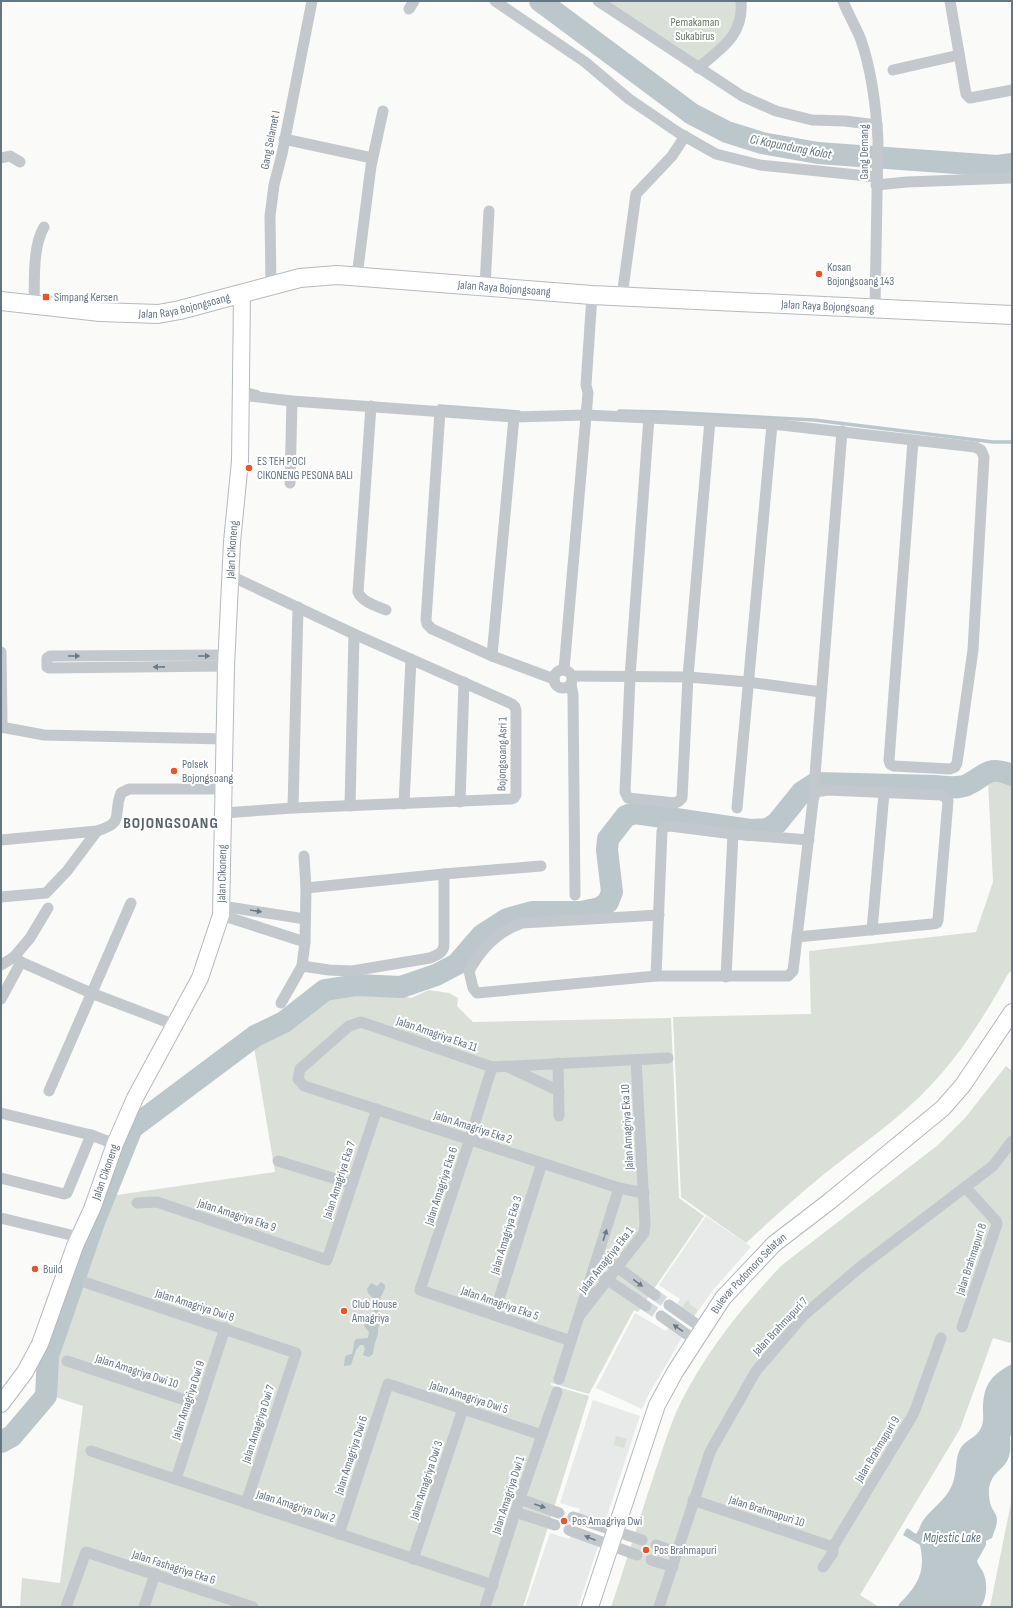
<svg xmlns="http://www.w3.org/2000/svg" width="1013" height="1608" font-family="'Sofia Sans Condensed',sans-serif">
<style>
.built{fill:#e8e9e9}
.green{fill:#dadfd7}
.water{fill:#bbc7cb}
.lines{fill:none;stroke-linecap:round;stroke-linejoin:round}
.stream{stroke:#bbc7cb;stroke-width:3.5}
.river{stroke:#bbc7cb;stroke-width:22}
.street-tunnel{stroke:#d5d9db;stroke-width:11;stroke-dasharray:11 5.5;stroke-linecap:butt}
.secondary-casing{stroke:#b3babf;stroke-width:18}
.primary-casing{stroke:#b5babe;stroke-width:20}
.street{stroke:#c3c8cc;stroke-width:11}
.secondary{stroke:#fff;stroke-width:16}
.primary{stroke:#fff;stroke-width:18}
.oneway{fill:#6a7a87}
.poi-dot{fill:#e4572e;stroke:#fff;stroke-width:1.5}
.labels{text-anchor:middle;stroke-width:4;stroke-linejoin:round;paint-order:stroke}
.park-label{font-size:12px;fill:#687a64;stroke:#fff}
.street-label{font-size:12px;fill:#657683;stroke:#fff}
.poi-label{font-size:12px;fill:#657683;stroke:#fff;text-anchor:start}
.water-label{font-size:13px;font-style:italic;fill:#60757c;stroke:#fff}
.district-label{font-size:16px;font-weight:bold;letter-spacing:1px;fill:#57646e;stroke:#fff}
</style>
<rect width="100%" height="100%" fill="#fafaf8"/>
<g class="built">
<path d="M706,1216L751,1247L713,1290L693,1318L676,1306L680,1299L659,1285Z"/>
<path d="M635,1313L666,1331L669,1327L683,1336L650,1392L642,1409L596,1388Z"/>
<path d="M593,1400L640,1416L604,1525L578,1516L580,1509L560,1503Z"/>
<path d="M550,1533L569,1539L571,1534L599,1543L578,1607H525Z"/>
</g>
<g class="green">
<path d="M607,1H738L735,26L725,40L696,63Z"/>
<path d="M994,774L1003,776L1012,780V970L1008,974C986,1013 963,1051 932,1084C900,1119 860,1145 823,1175C797,1196 771,1220 746,1243L681,1197L673,1017L811,1014L809,951L976,932L993,882L988,781L981,779Z"/>
<path d="M333,988L376,990L411,998L429,990L449,993L458,998L457,1006L473,1022L671,1018L679,1198L704,1216L638,1312L634,1310L589,1394L551,1383V1385L589,1396L523,1607H20L22,1578L60,1583L83,1406L52,1396L49,1386V1368L110,1196L275,1172L253,1041L283,1030Z"/>
<path d="M1006,1066L1012,1071V1221L1010,1223L1012,1224V1338L1010,1343L993,1338L960,1429L860,1595L879,1607H611C627,1560 641,1513 657,1466C664,1446 670,1425 679,1406C704,1354 742,1307 782,1265L938,1145L965,1118Z"/>
<path d="M687,1300L690,1302L689,1304L698,1310L693,1317L681,1309Z"/>
<path d="M616,1436L627,1439L624,1448L614,1445Z"/>
<path d="M1012,1498V1607H990Z"/>
</g>
<g class="water">
<path d="M381,1282L385,1285V1288L376,1307L382,1317L381,1323L378,1327V1334L374,1346L373,1354L369,1357L363,1355L365,1348L363,1345H360L356,1350L351,1365L344,1366L345,1357L347,1355L352,1354C354,1349 353,1343 356,1339L368,1338L369,1332C368,1330 366,1329 365,1327C361,1320 371,1319 374,1316L372,1297L368,1293L367,1289L371,1283L377,1286Z"/>
<path d="M1012,1364V1433L1010,1437C1013,1471 997,1464 990,1484C988,1490 989,1500 991,1506C993,1511 997,1514 997,1520C997,1526 994,1532 992,1538L986,1541V1545L977,1561C978,1565 981,1568 983,1572C988,1583 987,1597 981,1607H898L899,1604C918,1585 926,1572 920,1545L903,1535L907,1528L916,1534C920,1529 921,1522 925,1518C936,1505 950,1496 954,1479C957,1469 955,1455 962,1446C968,1439 977,1437 981,1428C984,1422 983,1415 983,1410C983,1385 991,1375 1012,1364Z"/>
</g>
<g class="lines">
<g class="stream">
<path d="M250,390L258,392"/>
<path d="M439,406L519,412"/>
<path d="M619,411L665,412L814,420L993,442H1012"/>
</g>
<g class="river">
<path d="M540,1L692,114L727,132L762,143L818,153L997,166L1012,164"/>
<path d="M1,1442L12,1436L46,1396L48,1356L94,1222L132,1128L255,1036L284,1022L325,990L357,985L401,987L436,975L457,964L482,935L507,919L532,912H581L600,908L608,902L612,892L607,850L608,839L626,816L635,813L750,830L768,829L777,823L802,792L816,783L936,786C946,787 957,789 967,785C987,775 987,765 1012,775"/>
</g>
<g class="street-tunnel">
<path d="M655,1295L669,1305"/>
<path d="M646,1306L661,1316"/>
</g>
<g class="secondary-casing">
<g id="secondary">
<path id="s1" d="M1,1404L25,1372L40,1344L75,1246L92,1209L115,1144L135,1098L200,978L221,915L226,666L232,542L240,461L242,294"/>
<path id="s2" d="M590,1607L657,1405L675,1372L723,1298L774,1244L830,1201L943,1108L963,1085L1012,1012"/>
</g>
</g>
<g class="primary-casing">
<g id="primary">
<path id="s3" d="M1,301L100,312L158,314L180,310L300,278L337,275L592,295L1012,315"/>
</g>
</g>
<g class="street">
<path d="M495,1L585,62L629,99L679,133L716,154L760,165L877,177"/>
<path d="M598,1L742,96L776,111L812,120L845,121L877,125"/>
<path d="M843,1C848,14 856,27 861,40C872,72 876,106 878,140L875,308"/>
<path d="M950,1L966,94L970,98L1012,90"/>
<path d="M409,9L414,1"/>
<path d="M698,68C722,48 744,35 741,1"/>
<path d="M893,70L959,55"/>
<path d="M284,139L372,158"/>
<path d="M1,158L10,156L20,162"/>
<path d="M876,185L907,182L1012,178"/>
<path d="M357,276L371,166L383,111"/>
<path d="M271,285L270,216L274,185L282,154L312,1"/>
<path d="M485,286L489,211"/>
<path d="M622,296L636,194L672,156L685,136"/>
<path d="M34,304C35,280 32,248 44,227"/>
<path d="M241,395L292,401L514,417L586,415L772,424L975,447L981,450L984,457L973,650L957,763L955,767L950,769L894,766L890,764L889,760L913,440"/>
<path d="M371,406L358,592C362,602 376,606 386,610"/>
<path d="M440,411L426,620L427,624L432,629L492,656L554,679"/>
<path d="M649,417L630,677L625,792L628,798L675,803L679,801L682,798L688,677L710,420"/>
<path d="M290,483L292,401"/>
<path d="M1,652L2,727"/>
<path d="M492,656L514,417"/>
<path d="M226,666L49,668L47,667V658L50,656L227,655"/>
<circle cx="563" cy="679" r="9"/>
<path d="M564,670L588,393L586,385L592,295"/>
<path d="M572,676L688,677L748,682L821,692"/>
<path d="M571,684L573,695L575,895"/>
<path d="M1,727L44,735L225,739"/>
<path d="M460,802L464,682"/>
<path d="M404,804L411,659"/>
<path d="M350,806L354,634"/>
<path d="M293,808L298,607"/>
<path d="M737,808L772,424"/>
<path d="M223,813L293,808L511,799L514,798L516,795V711L515,707L512,704L354,634L231,576"/>
<path d="M1,840L97,831C126,822 112,816 121,793L129,789H224"/>
<path d="M809,840L733,834L670,826L665,827L662,831L656,976H788L793,971L813,801L815,792L814,788L842,431"/>
<path d="M444,874L541,866"/>
<path d="M1,897L46,893L67,871L97,831"/>
<path d="M222,906L305,919"/>
<path d="M221,915L305,942"/>
<path d="M872,930L884,793"/>
<path d="M797,937L932,924L937,923L938,920L948,801L945,797L941,795L828,790L815,792"/>
<path d="M14,957L21,962L91,993L175,1025"/>
<path d="M1,965L14,957L30,938L48,908"/>
<path d="M302,966L329,970L352,971L430,958C437,955 444,953 444,944V874L306,888"/>
<path d="M656,976L477,993L473,988L469,971C481,949 499,931 522,923L659,915"/>
<path d="M726,977L733,834"/>
<path d="M1,999L21,962"/>
<path d="M281,1003L302,966L305,942L306,888L304,856"/>
<path d="M558,1063L559,1116"/>
<path d="M492,1067L470,1139L420,1290L571,1341"/>
<path d="M508,1067L559,1091"/>
<path d="M49,1091L131,903"/>
<path d="M1,1113L91,1135L67,1193L64,1194L1,1178"/>
<path d="M91,1135L115,1144"/>
<path d="M278,1161L352,1184"/>
<path d="M644,1193L619,1188L542,1163L304,1086L298,1079L300,1069L349,1026L361,1022L492,1067L668,1058"/>
<path d="M137,1203L157,1202L327,1260L377,1109"/>
<path d="M1,1218L79,1237"/>
<path d="M598,1256L617,1267L655,1295"/>
<path d="M593,1270L646,1306"/>
<path d="M87,1283L296,1353L246,1503"/>
<path d="M669,1305L702,1328"/>
<path d="M494,1315L542,1163"/>
<path d="M579,1316L644,1233L645,1224L636,1060"/>
<path d="M661,1316L695,1340"/>
<path d="M962,1327L997,1224L996,1221L965,1187"/>
<path d="M67,1361L200,1405"/>
<path d="M559,1379L619,1188"/>
<path d="M91,1451L493,1585"/>
<path d="M176,1479L225,1328"/>
<path d="M520,1499L559,1513"/>
<path d="M693,1500L833,1547"/>
<path d="M515,1512L555,1525"/>
<path d="M573,1517L642,1540"/>
<path d="M569,1530L637,1555"/>
<path d="M339,1534L388,1384L542,1435"/>
<path d="M656,1545L677,1553"/>
<path d="M413,1559L463,1409"/>
<path d="M651,1560L673,1567"/>
<path d="M823,1567L833,1553V1547L914,1413L941,1338"/>
<path d="M66,1607L86,1552L253,1607"/>
<path d="M144,1607L155,1574"/>
<path d="M485,1607L516,1510L557,1392"/>
<path d="M659,1607L710,1452L756,1371L804,1315L859,1268L993,1166L1012,1141"/>
</g>
<use href="#secondary" class="secondary"/>
<use href="#primary" class="primary"/>
</g>
<defs><path id="oneway-solid" d="M-6-.8H1V-3.2L6.5 0L1 3.2V.8H-6Z"/></defs>
<g class="oneway">
<use href="#oneway-solid" transform="translate(74 656)"/>
<use href="#oneway-solid" transform="translate(204 656)"/>
<use href="#oneway-solid" transform="translate(159 667) rotate(179)"/>
<use href="#oneway-solid" transform="translate(256 911) rotate(9)"/>
<use href="#oneway-solid" transform="translate(605 1235) rotate(-72)"/>
<use href="#oneway-solid" transform="translate(638 1283) rotate(36)"/>
<use href="#oneway-solid" transform="translate(678 1328) rotate(-145)"/>
<use href="#oneway-solid" transform="translate(540 1506) rotate(19)"/>
<use href="#oneway-solid" transform="translate(590 1538) rotate(-158)"/>
</g>
<g class="poi-dot">
<circle cx="819" cy="274" r="4"/>
<rect x="42" y="293" width="8" height="8" rx="2"/>
<circle cx="249" cy="468" r="4"/>
<circle cx="174" cy="771" r="4"/>
<circle cx="35" cy="1269" r="4"/>
<circle cx="344" cy="1311" r="4"/>
<circle cx="564" cy="1521" r="4"/>
<circle cx="646" cy="1550" r="4"/>
</g>
<g class="labels">
<g class="park-label">
<text x="695" y="26">Pemakaman<tspan x="695" dy="14">Sukabirus</tspan></text>
</g>
<g class="street-label">
<text transform="translate(270 140) rotate(-79)" y="4">Gang Selamet I</text>
<text transform="translate(864 152) rotate(-90)" y="4">Gang Demang</text>
<text dy="4" stroke="none"><textPath href="#s3" startOffset="509">Jalan Raya Bojongsoang</textPath></text>
<text dy="4" stroke="none"><textPath href="#s3" startOffset="185">Jalan Raya Bojongsoang</textPath></text>
<text dy="4" stroke="none"><textPath href="#s3" startOffset="833">Jalan Raya Bojongsoang</textPath></text>
<text dy="4" stroke="none"><textPath href="#s1" startOffset="904">Jalan Cikoneng</textPath></text>
<text transform="translate(502 754) rotate(-89)" y="4">Bojongsoang Asri 1</text>
<text dy="4" stroke="none"><textPath href="#s1" startOffset="580">Jalan Cikoneng</textPath></text>
<text transform="translate(437 1034) rotate(19)" y="4">Jalan Amagriya Eka 11</text>
<text transform="translate(473 1127) rotate(18)" y="4">Jalan Amagriya Eka 2</text>
<text transform="translate(627 1127) rotate(-93)" y="4">Jalan Amagriya Eka 10</text>
<text dy="4" stroke="none"><textPath href="#s1" startOffset="256">Jalan Cikoneng</textPath></text>
<text transform="translate(339 1180) rotate(-72)" y="4">Jalan Amagriya Eka 7</text>
<text transform="translate(441 1186) rotate(-72)" y="4">Jalan Amagriya Eka 6</text>
<text transform="translate(237 1215) rotate(18)" y="4">Jalan Amagriya Eka 9</text>
<text transform="translate(506 1235) rotate(-73)" y="4">Jalan Amagriya Eka 3</text>
<text transform="translate(971 1259) rotate(-72)" y="4">Jalan Brahmapuri 8</text>
<text transform="translate(606 1260) rotate(-52)" y="4">Jalan Amagriya Eka 1</text>
<text dy="4" stroke="none"><textPath href="#s2" startOffset="374">Bulevar Podomoro Selatan</textPath></text>
<text transform="translate(500 1303) rotate(19)" y="4">Jalan Amagriya Eka 5</text>
<text transform="translate(195 1305) rotate(18)" y="4">Jalan Amagriya Dwi 8</text>
<text transform="translate(780 1326) rotate(-47)" y="4">Jalan Brahmapuri 7</text>
<text transform="translate(137 1371) rotate(18)" y="4">Jalan Amagriya Dwi 10</text>
<text transform="translate(469 1397) rotate(18)" y="4">Jalan Amagriya Dwi 5</text>
<text transform="translate(188 1400) rotate(-72)" y="4">Jalan Amagriya Dwi 9</text>
<text transform="translate(258 1424) rotate(-72)" y="4">Jalan Amagriya Dwi 7</text>
<text transform="translate(877 1449) rotate(-59)" y="4">Jalan Brahmapuri 9</text>
<text transform="translate(351 1455) rotate(-72)" y="4">Jalan Amagriya Dwi 6</text>
<text transform="translate(426 1480) rotate(-72)" y="4">Jalan Amagriya Dwi 3</text>
<text transform="translate(508 1495) rotate(-72)" y="4">Jalan Amagriya Dwi 1</text>
<text transform="translate(296 1506) rotate(18)" y="4">Jalan Amagriya Dwi 2</text>
<text transform="translate(767 1511) rotate(18)" y="4">Jalan Brahmapuri 10</text>
<text transform="translate(174 1567) rotate(18)" y="4">Jalan Fashagriya Eka 6</text>
</g>
<g class="poi-label">
<text x="827" y="271">Kosan<tspan x="827" dy="14">Bojongsoang 143</tspan></text>
<text x="54" y="301">Simpang Kersen</text>
<text x="257" y="465">ES TEH POCI<tspan x="257" dy="14">CIKONENG PESONA BALI</tspan></text>
<text x="182" y="768">Polsek<tspan x="182" dy="14">Bojongsoang</tspan></text>
<text x="43" y="1273">Build</text>
<text x="352" y="1308">Club House<tspan x="352" dy="14">Amagriya</tspan></text>
<text x="572" y="1525">Pos Amagriya Dwi</text>
<text x="654" y="1554">Pos Brahmapuri</text>
</g>
<g class="water-label">
<text transform="translate(791 146) rotate(11)" y="5">Ci Kapundung Kolot</text>
<text x="952" y="1542">Majestic Lake</text>
</g>
<g class="district-label">
<text x="171" y="828">BOJONGSOANG</text>
</g>
</g>
<rect width="1013" height="1608" fill="none" stroke="#657683" stroke-width="4"/>
</svg>
